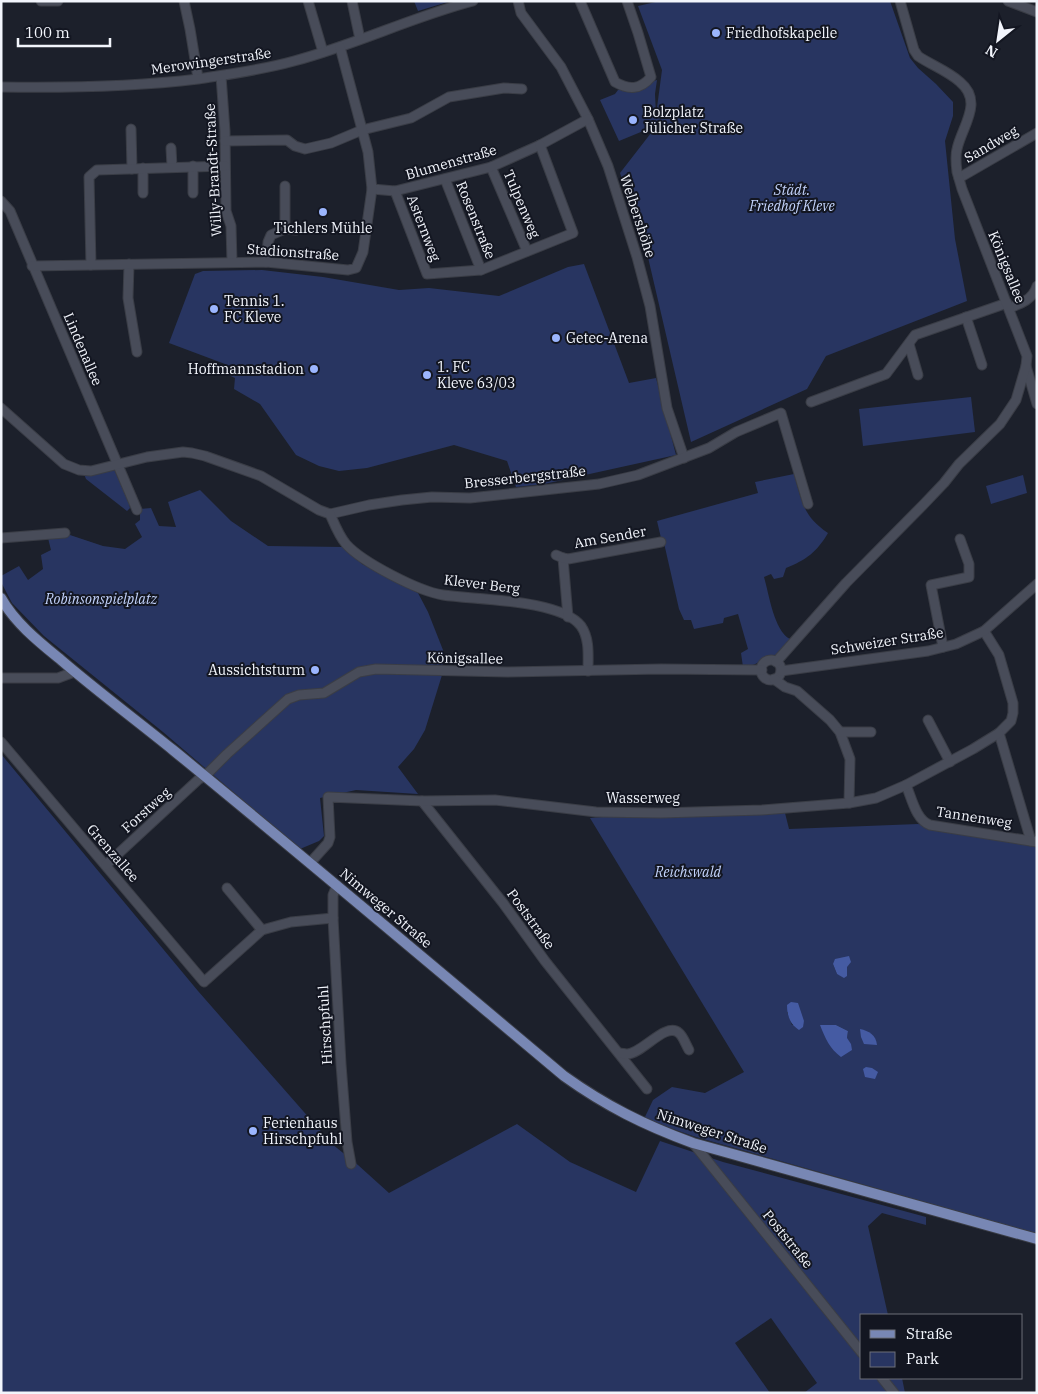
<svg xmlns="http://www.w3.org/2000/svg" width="1038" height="1394" font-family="'IBM Plex Serif',serif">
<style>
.green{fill:#283561;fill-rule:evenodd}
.water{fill:#455ba3}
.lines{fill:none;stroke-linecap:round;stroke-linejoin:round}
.minor-casing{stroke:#3a3d46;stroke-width:11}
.major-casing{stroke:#3a3d46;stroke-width:12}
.minor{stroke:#484c59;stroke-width:9}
.major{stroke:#7887b4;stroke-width:10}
.poi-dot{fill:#9bb5fd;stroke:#131621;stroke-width:2}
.labels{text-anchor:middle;stroke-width:4;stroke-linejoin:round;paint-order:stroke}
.poi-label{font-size:14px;fill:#f2f5fc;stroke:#131621;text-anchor:start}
.street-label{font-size:14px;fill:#f2f5fc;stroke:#131621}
.park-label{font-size:14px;font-style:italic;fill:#c4d4fd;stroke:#131621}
</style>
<rect width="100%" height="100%" fill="#1c202b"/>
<g class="green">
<path d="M414,1H451L418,11Z"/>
<path d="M660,1H890L910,58L918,68L936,84L953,102V116L945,141L955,239L967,301L826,356L807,389L691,442L647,253L620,173L651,133L653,127L619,141L600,100L615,94L618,90H620L657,80L655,94L656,115L662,70L638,6Z"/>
<path d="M584,264L629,383L656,378L676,455L544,484L516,487L507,461L454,445L367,468L339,471L319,466L296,455L260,404L234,389L235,378L222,372L225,364L169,343L195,274L203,271L262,270L323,277L399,290L429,288L499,296L568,267Z"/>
<path d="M971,397L975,432L863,446L859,409Z"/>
<path d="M114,469L129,503L130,508L127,511L86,479L84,474L101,473Z"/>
<path d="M794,474C802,502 803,516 828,533C817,552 806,560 786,568L783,577L774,579L771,574L764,577C769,594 774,631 790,639L776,657C761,655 761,666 743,667L741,653L748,649L738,614L724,618L723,623L694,629L691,620H684L679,609L664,543L661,538L657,521L758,493L755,482Z"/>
<path d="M1023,475L1027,493L991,504L986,486Z"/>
<path d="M200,490L231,521L268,546L344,547L362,564L418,593L428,612L443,650L442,675L425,730L414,749L398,767L418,794L356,790L320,798L324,836L319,841L300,849L163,732L44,636L12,603L1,582V576L19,566L28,580L43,569L41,555L51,550L48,538L70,535L103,546L125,549L142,537L135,524L140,520V509L151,508L159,526L176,527L168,502Z"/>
<path d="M1,754L198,991L332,1144L358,1165L389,1193L517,1124L570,1162L636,1192L660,1141L723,1162L926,1217V1225L882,1213L868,1226L888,1315H862V1378H902L905,1393H804L817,1383L771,1318L735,1343L770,1393H1Z"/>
<path d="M785,813L789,829L918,824L1037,845V1234L696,1137L644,1119L653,1100L672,1087L705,1093L744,1072L590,818L616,816L688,817ZM833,964L847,967V976L837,974ZM799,1010L804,1022L792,1025L787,1012ZM820,1025H836L848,1031L847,1038Z"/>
</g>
<g class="water">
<path d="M849,956L851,962L847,967V976L844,978L837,974L833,964L835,959Z"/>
<path d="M791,1002L798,1003L804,1021L803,1027L799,1030C790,1024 787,1016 787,1005Z"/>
<path d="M820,1025H836L848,1031L847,1038L851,1044L852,1050L841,1057C830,1049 825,1038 820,1025Z"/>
<path d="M860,1029C869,1031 876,1035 877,1045L864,1044L861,1037Z"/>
<path d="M866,1067L872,1068L878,1072L875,1079L865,1077L863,1069Z"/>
</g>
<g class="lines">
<g class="minor-casing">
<g id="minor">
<path d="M41,1H58"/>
<path d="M184,1L190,29L198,78"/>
<path d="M308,1L323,52"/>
<path d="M352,1L360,39"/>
<path d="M518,1L521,13L561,67L588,119L608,166L637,257L650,306L667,408L684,458"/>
<path d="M580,1L615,82C629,90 640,90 651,77L638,33L627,1"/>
<path d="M1008,1L1037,12"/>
<path d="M221,76L225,131L226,211L231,226L232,262"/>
<path d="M1,87C67,88 132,87 198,79C230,74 262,70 294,61C355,45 412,17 473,1"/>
<path d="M131,129L132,169"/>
<path d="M225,141L287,140L295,146L305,149L331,143L362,130L411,118L449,97L504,88L522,89"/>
<path d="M171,148L172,167"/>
<path d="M193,166V193"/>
<path d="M491,167L527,251"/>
<path d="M143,168V193"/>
<path d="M959,178L1037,133"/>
<path d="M445,179L481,270"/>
<path d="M372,189L395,191L491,167L540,145L588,119"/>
<path d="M395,191L427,274L481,270L573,233L540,145"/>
<path d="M1,201L10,211L137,510"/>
<path d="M285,229V186"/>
<path d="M266,262L268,242L271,235L285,229L296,230"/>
<path d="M129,264L128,298L137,352"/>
<path d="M91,265L89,177L97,170L225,166"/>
<path d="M32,266L266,262L348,270L356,268L363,252L372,189L368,152L340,47"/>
<path d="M1009,308C1021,304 1033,299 1037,286"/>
<path d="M966,317L982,365"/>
<path d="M909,344L918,375"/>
<path d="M1026,366L1037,404"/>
<path d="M811,402L886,374L915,335L1007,303"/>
<path d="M1,408L64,464L79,470L91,471L147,457L183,452L192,453L205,456L261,476L319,510L330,514L369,505L402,500L432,497L470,498L599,484L638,475L709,448L736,432L781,413L808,504"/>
<path d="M330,514C334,523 339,536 346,544C362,562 418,591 443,595C476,600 560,599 581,626C590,639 588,656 588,671"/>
<path d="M1,538L65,533"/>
<path d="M556,555L563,558L568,617"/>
<path d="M563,558L568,559L661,542"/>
<path d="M984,631L999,655L1013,703V713L1011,721L999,733L1031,841"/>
<path d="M943,647L931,585L969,577V564L960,539"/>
<circle cx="771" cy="670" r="10"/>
<path d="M776,662L846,583L924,504L944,483L959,464L1000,424L1016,400L1026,366L1027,356L962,189L957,172C956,164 955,156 957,149C962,126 984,102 960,82C948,71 931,65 918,56L914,50L900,1"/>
<path d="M781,671L928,651L956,644L984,631L1037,584"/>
<path d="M1,678H58L74,672"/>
<path d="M774,679L785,687L797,691L830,720L840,732L850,759L849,803"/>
<path d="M928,720L950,762"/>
<path d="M840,732H871"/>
<path d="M1,742L204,982L262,930L291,922L333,918"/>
<path d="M906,785C912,799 916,820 930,825L1037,842"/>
<path d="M422,801L503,903L545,961L647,1089"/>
<path d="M310,863L328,843L330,837L328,797L422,801L495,800L596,812L661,813L762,810L849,803L876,798L906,785L973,749L999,733"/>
<path d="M106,865L199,779L205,776L227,754L288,699L299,695L324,693L359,672L376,669L507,672L661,669L762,670"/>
<path d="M337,885L333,895V918L341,1064L347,1142L351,1164"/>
<path d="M227,888L262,930"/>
<path d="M619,1053C622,1053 624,1054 627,1054C642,1054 666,1021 679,1033C683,1036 686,1045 689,1050"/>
<path d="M693,1143L862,1353"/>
<path d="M882,1378L894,1393"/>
</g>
</g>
<g class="major-casing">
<path id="major" d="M1,598C15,623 39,642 61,660C97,691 136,720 173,750C304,857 434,967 564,1076C606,1106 644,1125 693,1143L1037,1239"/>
</g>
<use href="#minor" class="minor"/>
<use href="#major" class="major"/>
</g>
<g class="poi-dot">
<circle cx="716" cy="33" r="5"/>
<circle cx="633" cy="120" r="5"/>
<circle cx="323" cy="212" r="5"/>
<circle cx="214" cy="309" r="5"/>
<circle cx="556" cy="338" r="5"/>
<circle cx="314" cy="369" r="5"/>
<circle cx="427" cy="375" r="5"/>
<circle cx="315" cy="670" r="5"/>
<circle cx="253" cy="1131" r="5"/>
</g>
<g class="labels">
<g class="poi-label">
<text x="726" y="38">Friedhofskapelle</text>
<text x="643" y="117">Bolzplatz<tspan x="643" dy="16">Jülicher Straße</tspan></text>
<text x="323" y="233" text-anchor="middle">Tichlers Mühle</text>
<text x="224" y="306">Tennis 1.<tspan x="224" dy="16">FC Kleve</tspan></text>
<text x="566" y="343">Getec-Arena</text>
<text x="437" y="372">1. FC<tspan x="437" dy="16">Kleve 63/03</tspan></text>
<text x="304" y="374" text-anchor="end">Hoffmannstadion</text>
<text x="305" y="675" text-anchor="end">Aussichtsturm</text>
<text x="263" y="1128">Ferienhaus<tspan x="263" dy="16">Hirschpfuhl</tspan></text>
</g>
<g class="street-label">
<text transform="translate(211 61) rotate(-8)" y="5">Merowingerstraße</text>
<text transform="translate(991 144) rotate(-30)" y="5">Sandweg</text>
<text transform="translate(451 162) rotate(-16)" y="5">Blumenstraße</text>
<text transform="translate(213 170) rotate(-93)" y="5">Willy-Brandt-Straße</text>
<text transform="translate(522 204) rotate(67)" y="5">Tulpenweg</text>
<text transform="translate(638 216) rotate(72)" y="5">Welbershöhe</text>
<text transform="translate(476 220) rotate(68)" y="5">Rosenstraße</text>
<text transform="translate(424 228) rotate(69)" y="5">Asternweg</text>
<text transform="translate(293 252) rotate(4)" y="5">Stadionstraße</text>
<text transform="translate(1007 267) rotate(68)" y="5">Königsallee</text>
<text transform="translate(83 349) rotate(67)" y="5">Lindenallee</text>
<text transform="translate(525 477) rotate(-6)" y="5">Bresserbergstraße</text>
<text transform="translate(610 537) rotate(-10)" y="5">Am Sender</text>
<text transform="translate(482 584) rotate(7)" y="5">Klever Berg</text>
<text transform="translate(887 641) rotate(-9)" y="5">Schweizer Straße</text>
<text transform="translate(465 658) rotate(1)" y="5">Königsallee</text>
<text x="643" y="803">Wasserweg</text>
<text transform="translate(146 810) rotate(-42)" y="5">Forstweg</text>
<text transform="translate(974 817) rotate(9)" y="5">Tannenweg</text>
<text transform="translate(113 853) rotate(49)" y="5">Grenzallee</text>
<text transform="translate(386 908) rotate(40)" y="5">Nimweger Straße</text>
<text transform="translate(531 919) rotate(54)" y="5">Poststraße</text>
<text transform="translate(325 1025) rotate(-93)" y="5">Hirschpfuhl</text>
<text transform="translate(712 1131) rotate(18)" y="5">Nimweger Straße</text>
<text transform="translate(788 1239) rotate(51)" y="5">Poststraße</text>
</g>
<g class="park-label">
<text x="792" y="195">Städt.<tspan x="792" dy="16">Friedhof Kleve</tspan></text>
<text x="101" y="604">Robinsonspielplatz</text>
<text x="688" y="877">Reichswald</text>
</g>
</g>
<rect width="1038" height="1394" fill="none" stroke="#f2f5fc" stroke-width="5"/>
<rect x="860" y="1314" width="162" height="65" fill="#131621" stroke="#6c6f79"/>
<rect x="870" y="1330" width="25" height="8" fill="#7887b4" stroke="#6c6f79"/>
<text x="906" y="1339" font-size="15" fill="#f2f5fc">Straße</text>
<rect x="870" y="1352" width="25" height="15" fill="#283561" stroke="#6c6f79"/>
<text x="906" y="1364" font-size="15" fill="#f2f5fc">Park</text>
<g transform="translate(998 40) rotate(210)" stroke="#131621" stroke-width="4" paint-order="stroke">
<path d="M0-4L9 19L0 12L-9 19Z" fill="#f2f5fc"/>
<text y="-8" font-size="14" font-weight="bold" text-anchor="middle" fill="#f2f5fc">N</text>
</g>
<path d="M18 38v8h92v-8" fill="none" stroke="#f2f5fc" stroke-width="2.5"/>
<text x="25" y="38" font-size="15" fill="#f2f5fc" stroke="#131621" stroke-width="4" paint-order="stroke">100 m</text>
</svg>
